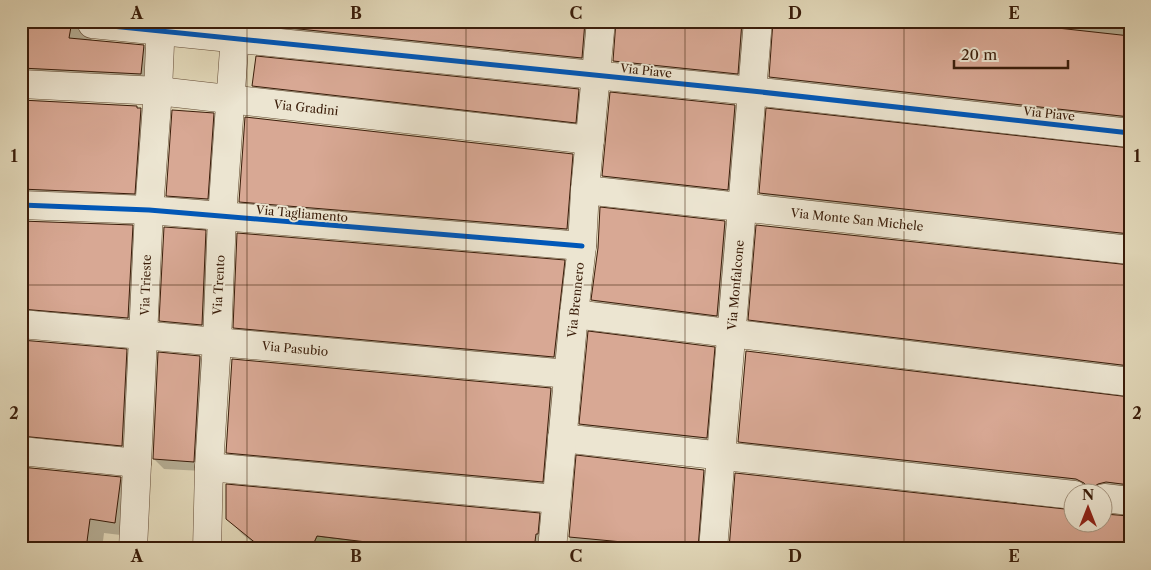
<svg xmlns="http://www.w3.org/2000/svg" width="1151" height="570" font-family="'Libre Caslon Text',serif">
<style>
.grass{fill:url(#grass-tufts);stroke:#796d4a}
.shadow{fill:#0003}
.building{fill:#d8a894;stroke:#3a1d0a}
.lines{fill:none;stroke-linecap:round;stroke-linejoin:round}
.street-casing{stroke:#644c36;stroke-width:29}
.street{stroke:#ece5d1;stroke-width:28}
.cycleway-casing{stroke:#ece5d1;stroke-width:8}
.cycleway{stroke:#0057b8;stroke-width:5}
.grid{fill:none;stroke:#3a1d0a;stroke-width:1;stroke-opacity:0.55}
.labels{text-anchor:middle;stroke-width:4;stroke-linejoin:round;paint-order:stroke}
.street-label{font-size:12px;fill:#3a1d0a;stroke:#ece5d1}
.neatline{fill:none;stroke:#3a1d0a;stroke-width:2}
.grid-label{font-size:16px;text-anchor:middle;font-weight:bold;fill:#3a1d0a}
</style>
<defs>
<pattern id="grass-tufts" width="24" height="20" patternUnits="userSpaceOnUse" patternTransform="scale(1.25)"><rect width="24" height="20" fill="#b8bd8b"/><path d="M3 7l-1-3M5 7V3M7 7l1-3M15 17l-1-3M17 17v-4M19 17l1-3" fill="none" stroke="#9fa277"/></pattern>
</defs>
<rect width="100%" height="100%" fill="#e1d7b8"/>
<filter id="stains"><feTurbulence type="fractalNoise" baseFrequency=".004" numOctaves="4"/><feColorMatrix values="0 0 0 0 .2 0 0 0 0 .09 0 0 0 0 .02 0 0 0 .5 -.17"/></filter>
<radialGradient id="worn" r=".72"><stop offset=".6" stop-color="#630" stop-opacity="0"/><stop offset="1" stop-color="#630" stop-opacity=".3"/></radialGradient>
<path class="grass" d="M317,536L391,545V549H311Z"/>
<g class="shadow">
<path d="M21,21H172L91,38L92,41L144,46L159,61L156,89H21Z"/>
<path d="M181,21H247L238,27Z"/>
<path d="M256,21H612L597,72L270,38L255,23Z"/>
<path d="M618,21H769L753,88L629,76L614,61Z"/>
<path d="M775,21H1130V130L785,92L770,77Z"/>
<path d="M254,86L578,90L592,104L589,135L267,99Z"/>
<path d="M735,106L748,120L741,203L617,189L603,176Z"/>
<path d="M136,107L140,109L155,123L148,207L21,211V110Z"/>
<path d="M213,114L223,124L217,209L177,205L167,195Z"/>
<path d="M1130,150V247L775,208L760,193Z"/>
<path d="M572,155L588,171L582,244L256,217L240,201Z"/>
<path d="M21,222L132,226L146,240L142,332L21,331Z"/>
<path d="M725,222L738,236L730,328L606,313L593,300Z"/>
<path d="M205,232L215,242L212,334L171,330L161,320Z"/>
<path d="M564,261L580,277L569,372L250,343L234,327Z"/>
<path d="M1130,267V379L765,334L750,319Z"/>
<path d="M21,341L126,351L140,365L136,459L21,458Z"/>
<path d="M714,348L727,362L720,451L594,437L581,424Z"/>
<path d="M200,357L210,367L203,471L164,469L154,459Z"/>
<path d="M551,389L566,405L558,497L242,468L227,452Z"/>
<path d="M1130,399V498L1104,492H1078L754,456L739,441Z"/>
<path d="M578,457L704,471L719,486L713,549H569Z"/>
<path d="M120,478L134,492L129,536L104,533L102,549H21Z"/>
<path d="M539,514L554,529L552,549H261L242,534L227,518Z"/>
</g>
<g class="building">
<path d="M21,21H72L69,38L144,45L141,74L21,68Z"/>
<path d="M260,21H585L582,58L260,25Z"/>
<path d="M616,21H742L738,74L613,61Z"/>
<path d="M773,21H994L1130,36V117L769,77Z"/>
<path d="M256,56L579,89L576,123L252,86Z"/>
<path d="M610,92L735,105L728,190L602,176Z"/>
<path d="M21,100L137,106V108H141L135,194L21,189Z"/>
<path d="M766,108L1130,148V234L759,193Z"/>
<path d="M172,110L214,113L208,199L166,196Z"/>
<path d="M245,117L573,154L567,229L239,202Z"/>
<path d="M600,207L725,221L717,316L591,300L598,248Z"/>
<path d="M21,221L133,225L128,318L21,309Z"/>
<path d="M756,225L1130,265V366L748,320Z"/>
<path d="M164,227L206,230L202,325L159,321Z"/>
<path d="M237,233L565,260L554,357L233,328Z"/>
<path d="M588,331L715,347L707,438L579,424Z"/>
<path d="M21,340L127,349L122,446L21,436Z"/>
<path d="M746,351L1130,397V485L1106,482L1098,484L1092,488L1089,492L1088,488L1084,483L1076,479L738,442Z"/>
<path d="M158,352L200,356L194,462L153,459Z"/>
<path d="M232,359L551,388L543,482L226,453Z"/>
<path d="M576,455L704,470L698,549L569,537Z"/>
<path d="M21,467L121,477L115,523L90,519L86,549H21Z"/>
<path d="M735,473L1074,510V522H1104V514L1130,516V549H729Z"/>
<path d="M226,484L540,513L538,534H536L534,549H391V545L317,536L311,549H263L226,519Z"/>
</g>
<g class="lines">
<g class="street-casing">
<g id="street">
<path d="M92,24L752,91L1130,133"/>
<path d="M21,84L158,91L590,140"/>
<path d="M585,190L1130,250"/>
<path d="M21,205L149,210L582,246"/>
<path d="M574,314L1130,382"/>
<path d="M21,324L568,374"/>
<path d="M562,438L1074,495"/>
<path d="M21,451L137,463"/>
<path d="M209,467L556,499"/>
<path d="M1104,498L1130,501"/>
<path d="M133,549L149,210L158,91L161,21"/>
<path d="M207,549L209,467L217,342L222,217L236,21"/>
<path d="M552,549L574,314L582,246L585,190L601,21"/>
<path d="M713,549L758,21"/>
</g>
</g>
<use href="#street" class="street"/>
<g class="cycleway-casing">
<g id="cycleway">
<path d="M92,24L752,91L1130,133"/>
<path d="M21,205L149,210L582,246"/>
</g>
</g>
<use href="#cycleway" class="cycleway"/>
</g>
<path class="grid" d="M247,21V549M466,21V549M685,21V549M904,21V549M21,285H1130"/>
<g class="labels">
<g class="street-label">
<text transform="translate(646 71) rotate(6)" y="4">Via Piave</text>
<text transform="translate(306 108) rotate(6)" y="4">Via Gradini</text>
<text transform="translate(1049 114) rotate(6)" y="4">Via Piave</text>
<text transform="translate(302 214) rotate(5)" y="4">Via Tagliamento</text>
<text transform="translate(857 220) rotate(6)" y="4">Via Monte San Michele</text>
<text transform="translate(146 285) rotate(-88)" y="4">Via Trieste</text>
<text transform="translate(219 285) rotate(-87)" y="4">Via Trento</text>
<text transform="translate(736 285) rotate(-85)" y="4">Via Monfalcone</text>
<text transform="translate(576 300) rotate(-84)" y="4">Via Brennero</text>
<text transform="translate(295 349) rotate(5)" y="4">Via Pasubio</text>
</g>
</g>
<rect width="1151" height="570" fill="none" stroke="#e1d7b8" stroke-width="55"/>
<g transform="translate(1088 508)"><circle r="24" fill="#ece5d1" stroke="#a59581"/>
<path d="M0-4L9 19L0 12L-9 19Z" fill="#8f2418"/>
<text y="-8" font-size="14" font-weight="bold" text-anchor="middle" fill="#3a1d0a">N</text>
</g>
<path d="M954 60v8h114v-8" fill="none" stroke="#3a1d0a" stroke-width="2.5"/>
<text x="961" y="60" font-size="15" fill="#3a1d0a" stroke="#ece5d1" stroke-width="4" paint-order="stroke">20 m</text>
<rect x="28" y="28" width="1096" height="514" class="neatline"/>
<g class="grid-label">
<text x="137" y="19">A</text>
<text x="356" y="19">B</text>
<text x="576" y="19">C</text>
<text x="795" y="19">D</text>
<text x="1014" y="19">E</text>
<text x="14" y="162">1</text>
<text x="1137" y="162">1</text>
<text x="14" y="419">2</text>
<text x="1137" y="419">2</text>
<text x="137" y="562">A</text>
<text x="356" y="562">B</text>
<text x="576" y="562">C</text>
<text x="795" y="562">D</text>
<text x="1014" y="562">E</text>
</g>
<rect width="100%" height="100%" filter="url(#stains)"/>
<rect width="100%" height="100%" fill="url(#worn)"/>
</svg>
